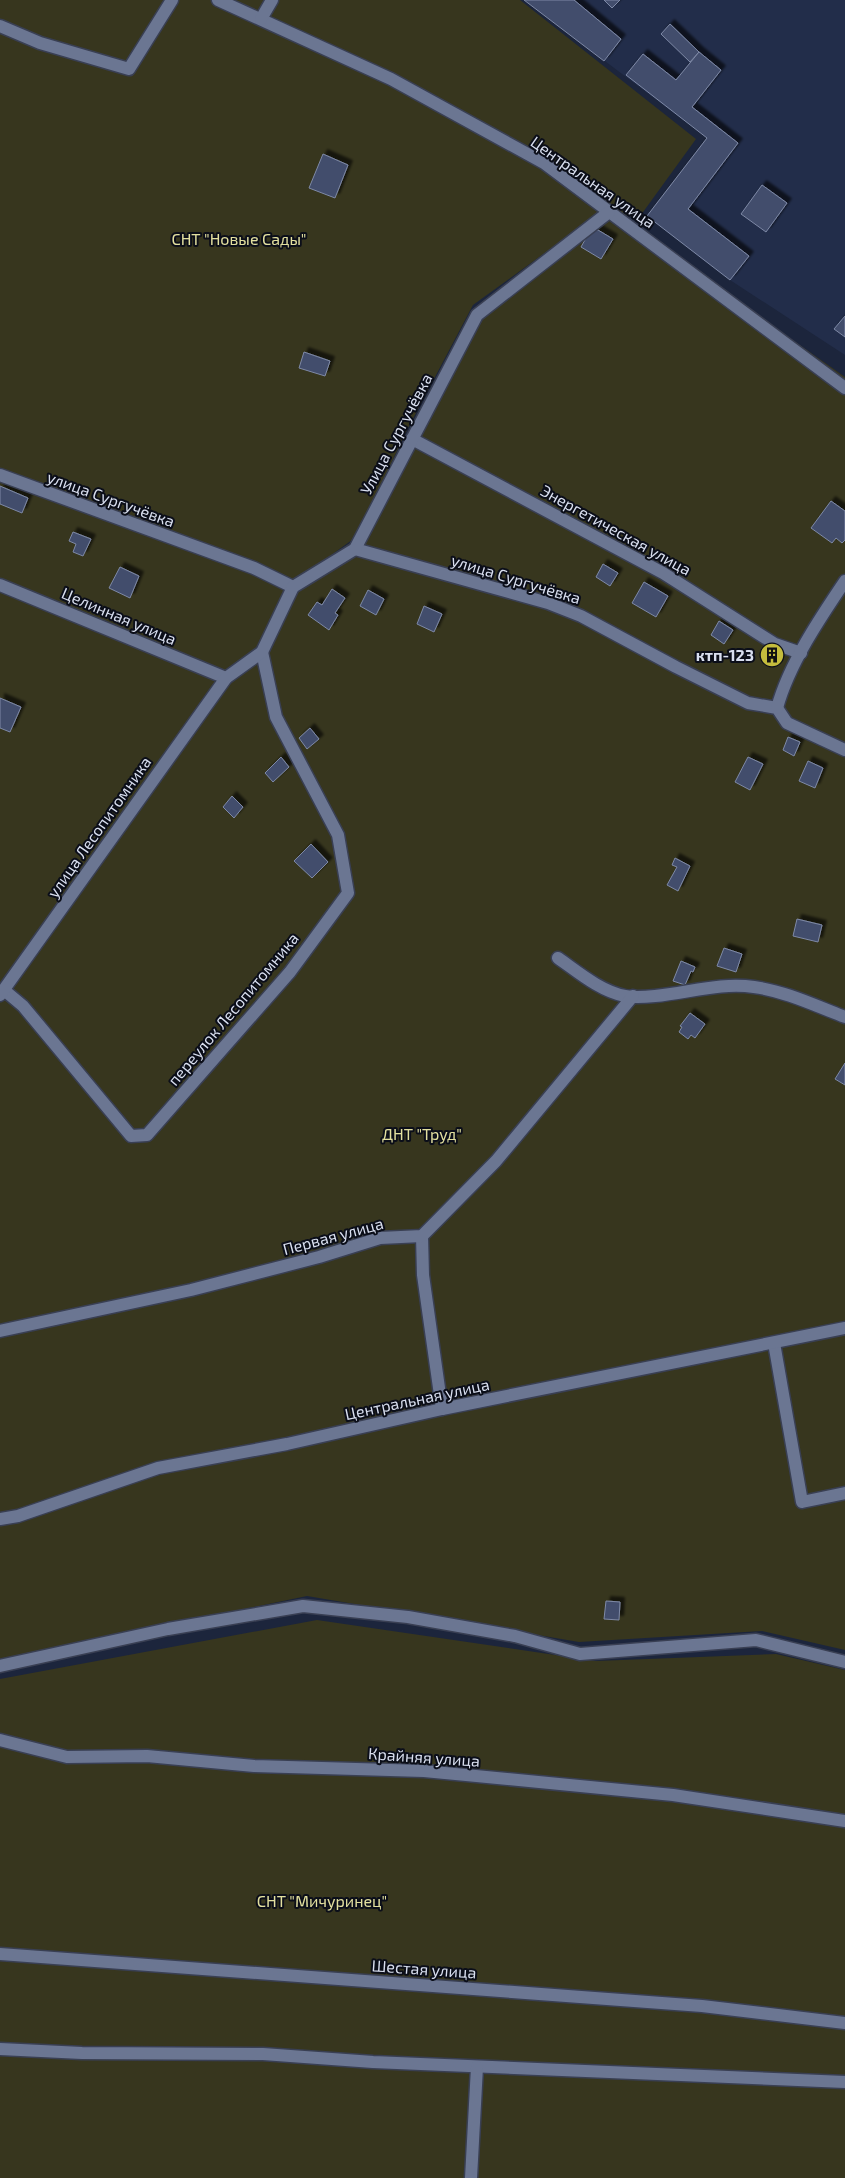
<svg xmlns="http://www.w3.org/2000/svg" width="845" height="2178" font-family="'Exo 2',sans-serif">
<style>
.built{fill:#222d4a}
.green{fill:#37361e}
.building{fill:#424d6c;stroke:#7e89a6;filter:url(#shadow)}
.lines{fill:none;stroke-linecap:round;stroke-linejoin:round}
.minor-casing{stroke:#393f53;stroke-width:15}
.minor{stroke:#6b7692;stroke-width:12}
.labels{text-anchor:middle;stroke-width:4;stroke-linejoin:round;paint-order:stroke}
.street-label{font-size:16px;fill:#d9dfef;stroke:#0b0e19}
.park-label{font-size:16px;fill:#e3e09f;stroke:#0b0e19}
.poi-label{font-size:16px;font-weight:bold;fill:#d9dfef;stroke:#0b0e19;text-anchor:end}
</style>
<defs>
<filter id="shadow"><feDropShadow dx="4.5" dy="-4.5" stdDeviation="1" flood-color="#0009"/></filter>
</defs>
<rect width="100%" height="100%" fill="#1c253c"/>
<path class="built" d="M524,0H845V355L730,280L647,216L707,138Z"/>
<g class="green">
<path d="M0,0H520L696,139L638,219L607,208L473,305L407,430L356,537L304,575L357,538L478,320L613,213L845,377V1650L762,1631L579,1642L307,1596L0,1659V586L229,672L0,581Z"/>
<path d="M317,1620L596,1661L776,1654L845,1670V2178H0V1679Z"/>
</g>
<g class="building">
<path d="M524,0H574L621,39L604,61Z"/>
<path d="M604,0H620L612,8Z"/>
<path d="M670,24L699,52L690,62L661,34Z"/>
<path d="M699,52L721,70L692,107L738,143L688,209L749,256L730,280L647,216L707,138L626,75L643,54L676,80Z"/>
<path d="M323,154L348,165L335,198L309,188Z"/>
<path d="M762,185L787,203L766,232L741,214Z"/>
<path d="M598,230L613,239L601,259L581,247L590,231Z"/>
<path d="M845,316V337L834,329Z"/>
<path d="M304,352L330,361L325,376L299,368Z"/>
<path d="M0,486L28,498L22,513L0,504Z"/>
<path d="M831,501L845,511V540L842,543L836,538L832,543L811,528Z"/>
<path d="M73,532L91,539L83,556L73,552L76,544L69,541Z"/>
<path d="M603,564L618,573L610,586L596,577Z"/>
<path d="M120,567L139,576L130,598L109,588Z"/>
<path d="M644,582L668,596L656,617L632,603Z"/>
<path d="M332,589L345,598L335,613L338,615L329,630L308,615L317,602L322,605Z"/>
<path d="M368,590L384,599L376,615L360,606Z"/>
<path d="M424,606L442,614L434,632L417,624Z"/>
<path d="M719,621L733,630L724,644L711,635Z"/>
<path d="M773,652L775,657L771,659L768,654Z"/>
<path d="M0,698L21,707L10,732L0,728Z"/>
<path d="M310,728L319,739L307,749L299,738Z"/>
<path d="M788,737L800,742L794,756L783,750Z"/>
<path d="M281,757L289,767L273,782L265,773Z"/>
<path d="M748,757L763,764L750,790L735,782Z"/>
<path d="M808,761L823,768L815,788L799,781Z"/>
<path d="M232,796L243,807L234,818L223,807Z"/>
<path d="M311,844L328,862L312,878L294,861Z"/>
<path d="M675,858L690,866L678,891L667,885L677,867L672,865Z"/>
<path d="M797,919L822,925L818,942L793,936Z"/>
<path d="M724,948L742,954L736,972L717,966Z"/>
<path d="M681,961L695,967L693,972L691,971L685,985L673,981Z"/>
<path d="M690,1013L705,1024L695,1038L691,1035L688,1039L679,1032L682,1027L680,1026Z"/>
<path d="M845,1063V1085L835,1079Z"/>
<path d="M606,1601L620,1602L619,1620L604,1619Z"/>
</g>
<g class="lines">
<g class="minor-casing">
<g id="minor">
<path d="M218,0L391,79L544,163L845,388"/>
<path d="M261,19L272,0"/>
<path d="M0,26L40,43L129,69L172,0"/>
<path d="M412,439L663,573L775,644L801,653"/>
<path d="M0,475L254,568L293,587"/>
<path d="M355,549L548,603L581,616L676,667L748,703L777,708L787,723L845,750"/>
<path d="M0,585L226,678"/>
<path d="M777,708C789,664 820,618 845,581"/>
<path d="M558,958C578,972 600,991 625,996C634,998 646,997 655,996C688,993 721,982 754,987C785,991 816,1006 845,1017"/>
<path d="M4,990L23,1006L131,1136L147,1135L290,972L348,893L338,835L276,717L262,652"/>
<path d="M0,995L226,678L262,652L293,587L355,549L477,315L609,212"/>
<path d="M422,1236L423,1275L442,1409"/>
<path d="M0,1331L191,1290L319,1257L380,1238L422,1236L496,1161L633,996"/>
<path d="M774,1343L802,1502L845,1493"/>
<path d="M0,1519L18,1516L158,1468L287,1444L442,1409L845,1328"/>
<path d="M0,1666L168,1629L303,1606L408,1617L515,1636L580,1654L756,1640L845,1662"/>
<path d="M0,1740L67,1757L147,1756L254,1766L424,1771L673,1795L845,1821"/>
<path d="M0,1954L702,2006L845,2023"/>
<path d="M0,2049L82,2053L263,2054L373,2062L845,2082"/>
<path d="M471,2178L477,2067"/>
</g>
</g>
<use href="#minor" class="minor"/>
</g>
<defs>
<g id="building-disc" transform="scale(1.25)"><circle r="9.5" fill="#c4bc3d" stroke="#0b0e19"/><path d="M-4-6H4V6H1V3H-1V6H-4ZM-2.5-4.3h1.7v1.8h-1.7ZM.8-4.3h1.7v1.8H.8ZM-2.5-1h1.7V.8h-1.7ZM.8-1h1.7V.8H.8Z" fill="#111"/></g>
</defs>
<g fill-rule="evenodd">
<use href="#building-disc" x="772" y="655"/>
</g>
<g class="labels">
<g class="street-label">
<text transform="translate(593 182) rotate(35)" y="6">Центральная улица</text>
<text transform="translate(396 434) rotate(-62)" y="6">Улица Сургучёвка</text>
<text transform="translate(111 499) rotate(20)" y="6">улица Сургучёвка</text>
<text transform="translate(616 530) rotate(29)" y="6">Энергетическая улица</text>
<text transform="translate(516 579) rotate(17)" y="6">улица Сургучёвка</text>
<text transform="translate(119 616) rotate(23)" y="6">Целинная улица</text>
<text transform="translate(99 827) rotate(-55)" y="6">улица Лесопитомника</text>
<text transform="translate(233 1009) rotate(-50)" y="6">переулок Лесопитомника</text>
<text transform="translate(333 1236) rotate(-15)" y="6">Первая улица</text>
<text transform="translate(417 1399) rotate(-12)" y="6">Центральная улица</text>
<text transform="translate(424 1757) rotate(4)" y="6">Крайняя улица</text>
<text transform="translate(424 1969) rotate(4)" y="6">Шестая улица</text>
</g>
<g class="park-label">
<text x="239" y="245">СНТ "Новые Сады"</text>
<text x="422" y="1140">ДНТ "Труд"</text>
<text x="322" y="1907">СНТ "Мичуринец"</text>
</g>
<g class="poi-label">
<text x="754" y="661">ктп-123</text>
</g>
</g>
</svg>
